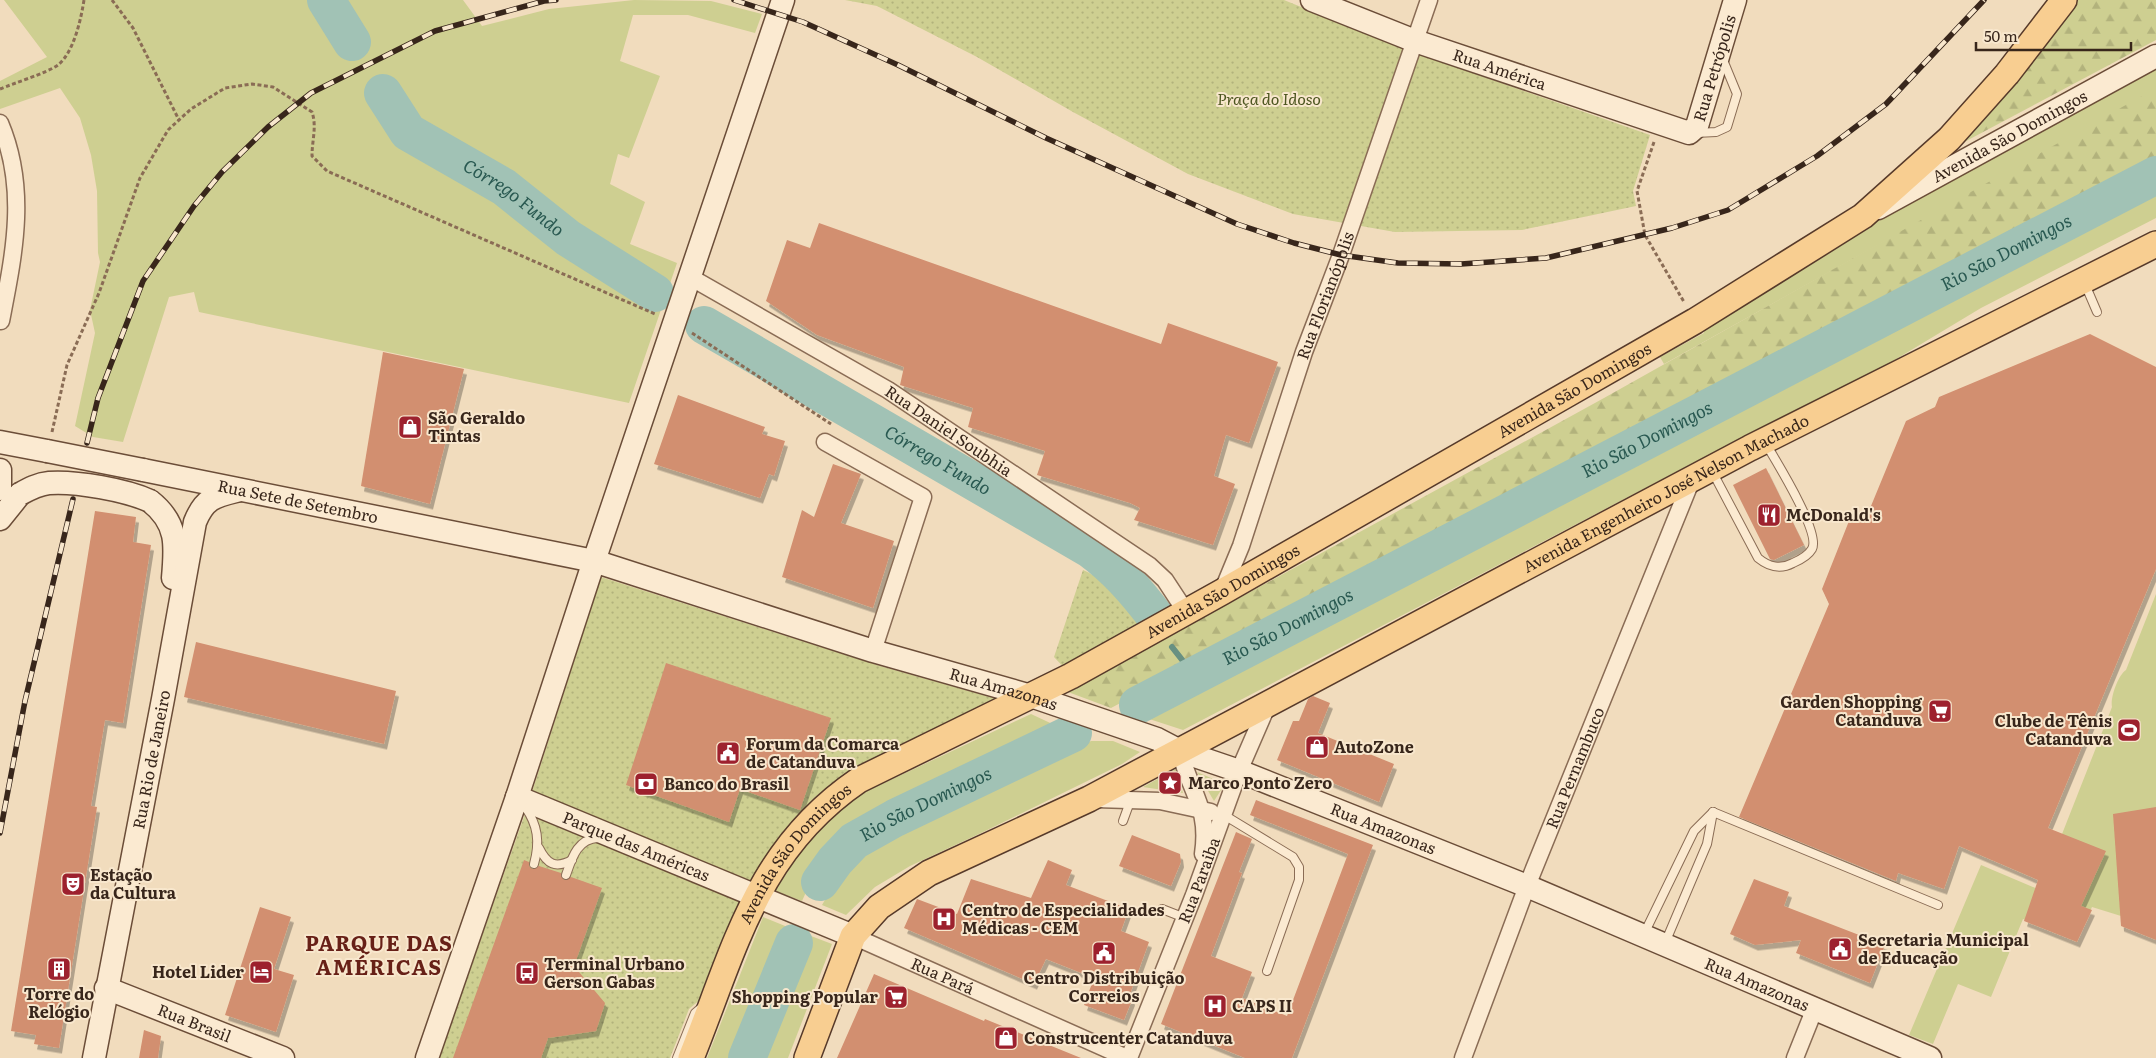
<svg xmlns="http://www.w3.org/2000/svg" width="2156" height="1058" font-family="Literata,serif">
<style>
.grass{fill:#cecf91}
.forest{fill:url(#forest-firs)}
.park{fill:url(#park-dots)}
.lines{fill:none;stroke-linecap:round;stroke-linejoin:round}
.stream{stroke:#689082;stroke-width:6}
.river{stroke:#a1c2b5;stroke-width:38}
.building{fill:#d28f70;filter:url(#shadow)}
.lane-casing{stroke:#8a6c55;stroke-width:10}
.street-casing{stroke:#8a6c55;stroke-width:19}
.secondary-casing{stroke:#6b4d38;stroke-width:25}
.primary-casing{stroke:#573a2a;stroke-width:28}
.path{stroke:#8a6c55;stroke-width:3;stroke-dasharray:4 2.5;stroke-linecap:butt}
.lane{stroke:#fbead1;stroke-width:8}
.street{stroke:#fbead1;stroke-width:16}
.secondary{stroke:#fbead1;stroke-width:22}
.primary{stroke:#f8ce91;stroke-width:25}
.rail-casing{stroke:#38261b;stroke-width:5.5}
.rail{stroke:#f8e7cd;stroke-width:4;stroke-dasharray:11;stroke-linecap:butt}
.secondary-bridge-casing{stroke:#6b4d38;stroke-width:25;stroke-linecap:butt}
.secondary-bridge{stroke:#fbead1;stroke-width:22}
.labels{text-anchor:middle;stroke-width:4;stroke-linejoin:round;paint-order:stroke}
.street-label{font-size:16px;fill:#38261b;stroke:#f8e7cd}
.park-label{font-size:16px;font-style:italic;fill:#4d5620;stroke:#f8e7cd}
.poi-label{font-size:16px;font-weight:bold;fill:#38261b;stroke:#f8e7cd;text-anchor:start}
.water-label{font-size:18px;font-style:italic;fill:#295951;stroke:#f8e7cd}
.district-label{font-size:21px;font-weight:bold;letter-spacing:1px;fill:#672017;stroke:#f8e7cd}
</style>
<defs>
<pattern id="forest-firs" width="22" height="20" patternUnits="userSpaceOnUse" patternTransform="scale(1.25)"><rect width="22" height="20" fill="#cecf91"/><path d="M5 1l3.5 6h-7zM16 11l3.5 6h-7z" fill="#b2b27c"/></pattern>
<pattern id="park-dots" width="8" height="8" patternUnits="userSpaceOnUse" patternTransform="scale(1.25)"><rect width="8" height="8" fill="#cecf91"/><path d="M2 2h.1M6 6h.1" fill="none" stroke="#b2b27c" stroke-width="1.8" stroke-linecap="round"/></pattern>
<filter id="shadow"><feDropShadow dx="3" dy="5.5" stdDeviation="0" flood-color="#0004"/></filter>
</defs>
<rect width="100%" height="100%" fill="#f1dcbd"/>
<g class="grass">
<path d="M4,0H463L482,26L549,9L634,0L711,1L762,14L755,33L688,15H633L620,61L660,76L629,158L618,154L610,184L645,202L630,244L677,263L629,403L199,312L194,292L169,297L123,442L93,437L75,426L95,333L90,310L100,262L98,253L97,191L91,155L80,118L60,88L0,109V81L47,57Z"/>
<path d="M2156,65V90L1664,364L1660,357L1704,333L1701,324L1881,212Z"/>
<path d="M2156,184V218L1981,308L1878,370L1735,441L1183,730L1137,715L1962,281Z"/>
<path d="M2156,594V939L2121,916L2092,907L2076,940L2023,919L1991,997L1958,984L1933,1044L1909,1035L1981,865L2040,890L2112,707C2110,698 2118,675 2126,670Z"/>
<path d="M1031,714L1061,728L849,831L821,859L802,901L775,891L804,846L838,810L867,791Z"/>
<path d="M1091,741H1113L1140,752L1122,764L979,834L910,866L875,887L846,915L822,905L836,881L857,857L894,834Z"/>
<path d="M1176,769L1183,793L1143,787Z"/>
<path d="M1197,772L1225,784L1214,801Z"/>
<path d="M763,917L790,928L738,1058H707Z"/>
<path d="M811,936L832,944L788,1058H763Z"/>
</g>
<g class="forest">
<path d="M2072,0H2156V40L1953,148Z"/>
<path d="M2156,88V156L1111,708L1068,692L1604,398Z"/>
</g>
<g class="park">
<path d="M845,0H1284L1404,49L1650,135L1633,191L1636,206L1522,230L1395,232L1293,214L1188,174L1073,112L977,57L877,6Z"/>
<path d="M1083,570C1109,582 1134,602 1144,630L1069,673L1054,657Z"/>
<path d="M601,577L880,666L997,699L850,770L814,798L778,838L753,876L702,998L689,1009L670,1058H439L525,814Z"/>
</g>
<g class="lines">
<path class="stream" d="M1172,647L1194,675"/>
<g class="river">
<path d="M326,0L352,42"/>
<path id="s1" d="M383,93L408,132L504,187L568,238L655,293"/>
<path id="s2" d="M704,325L1090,549C1117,569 1135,590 1155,616"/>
<path id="s3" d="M1138,705L2156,175"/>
<path id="s4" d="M820,882L835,861L854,841L895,818L1073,733"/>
<path d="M747,1058L794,943"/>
</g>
</g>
<g class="building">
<path d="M819,223L1161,344L1168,323L1278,362L1249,443L1226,435L1214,476L1235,484L1213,545L1134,520L1140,508L1130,503L1037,475L1045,451L968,427L973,408L900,385L904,367L817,335L766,301L787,240L810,248Z"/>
<path d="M2090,334L2156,367V569L2048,828L2106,851L2081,906L2092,910L2077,942L2024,921L2038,880L1959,846L1944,889L1898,873L1896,881L1739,817L1829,604L1822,589L1851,516L1871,506L1906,421L1935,407L1939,397Z"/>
<path d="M383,352L464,369L430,504L361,486Z"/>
<path d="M678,395L765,427L762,434L785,441L774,476L769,474L760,498L654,464Z"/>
<path d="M833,464L861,474L841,523L894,541L873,608L782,577L802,510L814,517Z"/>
<path d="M1766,468L1804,545L1774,560L1770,559L1733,485Z"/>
<path d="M95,511L136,517L133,542L151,545L123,723L105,720L91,806L97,807L59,1048L34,1044L36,1035L11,1031Z"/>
<path d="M196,642L396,691L384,744L184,697Z"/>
<path d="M666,663L831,718L800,810L740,789L729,822L626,785Z"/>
<path d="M1313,696L1330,703L1318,733L1394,764L1379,802L1277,760L1293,721H1299L1308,699Z"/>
<path d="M1256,800L1373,845L1292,1058H1245L1161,1024L1236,832L1252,839L1239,872L1242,873L1211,956L1252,972L1242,998L1287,1016L1348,854L1250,815Z"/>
<path d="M2156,807V940L2121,926L2113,814Z"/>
<path d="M1132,835L1180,854L1181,862L1171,886L1119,866Z"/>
<path d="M524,860L529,862V866L532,869L539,866L561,873L564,880L571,877L602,888L574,966L605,1003L596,1031L548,1038L541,1058H453Z"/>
<path d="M1048,860L1072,870L1066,885L1129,909L1121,931L1149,942L1130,994L1132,1000L1124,1020L1084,1005L1094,978L1046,959L1034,984L904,928L917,899L957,914L971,879L1031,898Z"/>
<path d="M1754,879L1789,892L1784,906L1885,945L1870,983L1796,953L1801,940L1755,945L1730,934Z"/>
<path d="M260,907L291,917L274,969L294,975L276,1032L225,1015Z"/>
<path d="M874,974L984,1021L985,1019L1081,1058H837Z"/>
<path d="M144,1030L161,1036L158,1058H139Z"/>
</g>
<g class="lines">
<g class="lane-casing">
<g id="lane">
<path d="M1696,133L1716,132L1727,127L1737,94L1723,60"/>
<path d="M2085,284L2097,312"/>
<path d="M1712,471L1758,558C1769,567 1780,570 1793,563C1800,560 1808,556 1812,549C1821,533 1776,461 1766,444"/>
<path d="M525,807C538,825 540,842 534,864"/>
<path d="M1713,812L1938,905"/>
<path d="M1224,815L1293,857L1299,867V880L1267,971"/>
<path d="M1123,821L1131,799"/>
<path d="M539,848C547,864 555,869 572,860"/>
<path d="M566,875C572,858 577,839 598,838"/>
<path d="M1162,909L1185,918"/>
<path d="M1644,934L1694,831L1713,812"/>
<path d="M1665,943L1707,844L1713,812"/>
<path d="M677,1058L695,1013L702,1007"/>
</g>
</g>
<g class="street-casing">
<g id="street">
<path d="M0,123C28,189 14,254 1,321"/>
<path id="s5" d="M690,277L888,390L1150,566L1165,580L1186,612"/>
<path d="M825,442L923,497L873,651"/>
<path id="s6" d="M1222,592L1241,546L1304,352L1341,255L1429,0"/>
<path d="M1180,751C1190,793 1210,807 1203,854"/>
<path d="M1096,799L1160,801L1211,812"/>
<path id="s7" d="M853,936L1127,1058"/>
<path id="s8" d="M1129,1058L1194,895L1239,771L1268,704"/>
<path id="s9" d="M1463,1058L1527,886L1692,479"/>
<path d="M1795,1058L1815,1008"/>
</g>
</g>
<g class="secondary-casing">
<g id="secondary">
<path id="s10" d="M1312,0L1415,41L1689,133L1697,126L1735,0"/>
<path id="s11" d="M1878,208L2156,56"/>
<path d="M0,442L47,451"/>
<path d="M0,470V489"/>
<path id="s12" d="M143,470L594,561L873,651L1031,696L1157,739L1180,751L1239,771L1527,886L1930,1058"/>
<path d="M150,501C178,523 176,545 173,578"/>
<path d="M0,519L20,494"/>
<path id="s13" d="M517,797L853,936"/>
<path id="s14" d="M106,988L283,1058"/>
<path id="s15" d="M94,1058L163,699L195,522C205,497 216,496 240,490"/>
<path d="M427,1058L517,797L594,561L783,0"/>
</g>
</g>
<g class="primary-casing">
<g id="primary">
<path id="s16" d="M691,1058C735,949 756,850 859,780L1071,676L1222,592L1695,321L1863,216L1949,139L2007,74L2064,0"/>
<path id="s17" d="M807,1058L853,936L879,907L929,873L1089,799L1750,448L2156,244"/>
</g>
</g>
<g class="path">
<path d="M112,0L133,28L179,120"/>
<path d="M0,89C14,83 47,73 58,65C74,52 81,19 84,0"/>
<path d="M1654,142L1637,191L1645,235L1684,302"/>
<path d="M692,333L831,424"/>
<path d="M52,432L67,365L99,293L140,178L168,130L191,109L225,88L252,84L273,87L312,112C317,127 312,140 312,156L327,171L655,314"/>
</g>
<use href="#lane" class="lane"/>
<use href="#street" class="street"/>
<use href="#secondary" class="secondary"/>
<use href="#primary" class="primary"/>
<g class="rail-casing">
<g id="rail">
<path d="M734,0L803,22L898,65L1046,138L1237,224L1294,243L1341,255L1398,263L1461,264L1546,258L1672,228L1728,210L1817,156L1886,104L1984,0"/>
<path d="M87,443L98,398L143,281L194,206L222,172L268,127L311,93L435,31L544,1L556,0"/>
<path d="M0,833L25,701L73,499"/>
</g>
</g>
<use href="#rail" class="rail"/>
<g class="secondary-bridge-casing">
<g id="secondary-bridge">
<path d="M47,451L143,470"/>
<path d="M20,494C29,489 38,484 49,483C76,481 126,490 150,501"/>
</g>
</g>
<use href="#secondary-bridge" class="secondary-bridge"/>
</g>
<defs>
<g id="shop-square" transform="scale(1.25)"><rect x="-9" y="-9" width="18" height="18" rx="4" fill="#9d212e" stroke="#f8e7cd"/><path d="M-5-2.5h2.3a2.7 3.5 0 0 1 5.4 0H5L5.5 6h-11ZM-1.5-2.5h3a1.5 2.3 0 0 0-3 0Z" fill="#fff"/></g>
<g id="restaurant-square" transform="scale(1.25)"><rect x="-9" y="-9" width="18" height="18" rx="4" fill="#9d212e" stroke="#f8e7cd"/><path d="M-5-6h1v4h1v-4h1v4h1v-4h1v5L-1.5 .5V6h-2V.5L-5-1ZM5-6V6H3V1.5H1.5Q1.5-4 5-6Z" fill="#fff"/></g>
<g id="supermarket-square" transform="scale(1.25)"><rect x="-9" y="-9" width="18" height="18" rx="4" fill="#9d212e" stroke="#f8e7cd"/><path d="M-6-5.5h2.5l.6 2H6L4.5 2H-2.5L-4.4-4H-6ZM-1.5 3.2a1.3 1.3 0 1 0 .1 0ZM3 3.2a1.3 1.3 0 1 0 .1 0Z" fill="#fff"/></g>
<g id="stadium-square" transform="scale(1.25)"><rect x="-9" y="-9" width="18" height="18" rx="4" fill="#9d212e" stroke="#f8e7cd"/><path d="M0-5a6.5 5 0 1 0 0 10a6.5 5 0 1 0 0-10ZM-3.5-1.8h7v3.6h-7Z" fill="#fff"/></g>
<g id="civic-square" transform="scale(1.25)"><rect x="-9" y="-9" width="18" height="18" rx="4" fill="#9d212e" stroke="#f8e7cd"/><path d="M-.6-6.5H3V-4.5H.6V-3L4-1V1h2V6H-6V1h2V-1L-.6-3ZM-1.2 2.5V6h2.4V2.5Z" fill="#fff"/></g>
<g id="sight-square" transform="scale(1.25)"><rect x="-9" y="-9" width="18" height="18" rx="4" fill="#9d212e" stroke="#f8e7cd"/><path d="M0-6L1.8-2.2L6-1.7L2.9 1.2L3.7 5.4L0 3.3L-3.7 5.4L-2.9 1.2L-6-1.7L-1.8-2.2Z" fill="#fff"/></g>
<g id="bank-square" transform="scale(1.25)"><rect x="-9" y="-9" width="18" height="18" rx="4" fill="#9d212e" stroke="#f8e7cd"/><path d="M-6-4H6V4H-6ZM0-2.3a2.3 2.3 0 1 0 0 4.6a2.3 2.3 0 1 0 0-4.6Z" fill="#fff"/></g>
<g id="theatre-square" transform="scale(1.25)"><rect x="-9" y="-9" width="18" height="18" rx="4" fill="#9d212e" stroke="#f8e7cd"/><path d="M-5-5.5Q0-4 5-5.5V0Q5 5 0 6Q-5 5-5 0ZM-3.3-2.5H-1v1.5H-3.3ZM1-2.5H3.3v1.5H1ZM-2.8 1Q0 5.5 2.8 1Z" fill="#fff"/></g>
<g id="hospital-square" transform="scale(1.25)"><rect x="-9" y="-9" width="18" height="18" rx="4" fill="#9d212e" stroke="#f8e7cd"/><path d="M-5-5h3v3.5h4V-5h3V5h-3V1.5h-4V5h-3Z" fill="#fff"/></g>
<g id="building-square" transform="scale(1.25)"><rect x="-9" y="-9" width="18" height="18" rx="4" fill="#9d212e" stroke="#f8e7cd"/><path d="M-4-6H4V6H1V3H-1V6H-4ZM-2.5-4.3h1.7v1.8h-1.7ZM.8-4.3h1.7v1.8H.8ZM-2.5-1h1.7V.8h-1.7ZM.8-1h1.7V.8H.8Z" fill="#fff"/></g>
<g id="hotel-square" transform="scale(1.25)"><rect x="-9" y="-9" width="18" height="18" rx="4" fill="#9d212e" stroke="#f8e7cd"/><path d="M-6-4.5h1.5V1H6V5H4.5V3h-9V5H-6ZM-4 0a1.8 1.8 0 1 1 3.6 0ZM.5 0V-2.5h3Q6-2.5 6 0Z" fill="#fff"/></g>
<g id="bus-square" transform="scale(1.25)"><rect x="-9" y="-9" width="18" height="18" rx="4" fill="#9d212e" stroke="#f8e7cd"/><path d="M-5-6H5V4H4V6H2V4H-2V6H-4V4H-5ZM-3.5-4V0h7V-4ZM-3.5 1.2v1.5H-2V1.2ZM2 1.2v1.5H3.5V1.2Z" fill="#fff"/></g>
</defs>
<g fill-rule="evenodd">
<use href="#shop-square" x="410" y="427"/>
<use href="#restaurant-square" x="1769" y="515"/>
<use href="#supermarket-square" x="1940" y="711"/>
<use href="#stadium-square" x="2129" y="730"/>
<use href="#shop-square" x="1317" y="747"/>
<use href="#civic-square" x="728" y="753"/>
<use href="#sight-square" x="1170" y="783"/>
<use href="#bank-square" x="646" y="784"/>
<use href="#theatre-square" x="73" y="884"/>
<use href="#hospital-square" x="944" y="919"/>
<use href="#civic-square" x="1840" y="949"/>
<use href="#civic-square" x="1104" y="953"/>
<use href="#building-square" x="59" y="969"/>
<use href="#hotel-square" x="261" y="972"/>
<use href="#bus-square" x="527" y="973"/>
<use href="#supermarket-square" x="896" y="997"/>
<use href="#hospital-square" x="1215" y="1006"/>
<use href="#shop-square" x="1006" y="1038"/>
</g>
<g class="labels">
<g class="street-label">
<text dy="6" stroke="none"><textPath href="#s10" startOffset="471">Rua Petrópolis</textPath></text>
<text dy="6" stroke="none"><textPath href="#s10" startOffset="200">Rua América</textPath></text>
<text dy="6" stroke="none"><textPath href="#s11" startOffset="150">Avenida São Domingos</textPath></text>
<text dy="6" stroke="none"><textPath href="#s6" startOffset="314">Rua Florianópolis</textPath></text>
<text dy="6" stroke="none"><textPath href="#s16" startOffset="1146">Avenida São Domingos</textPath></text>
<text dy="6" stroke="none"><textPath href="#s5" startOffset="301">Rua Daniel Soubhia</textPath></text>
<text dy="6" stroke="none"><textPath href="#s17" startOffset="1059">Avenida Engenheiro José Nelson Machado</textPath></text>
<text dy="6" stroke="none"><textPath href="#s12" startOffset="158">Rua Sete de Setembro</textPath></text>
<text dy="6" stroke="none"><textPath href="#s16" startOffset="741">Avenida São Domingos</textPath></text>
<text dy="6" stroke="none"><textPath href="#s12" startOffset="889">Rua Amazonas</textPath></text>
<text dy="6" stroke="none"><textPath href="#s15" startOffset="304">Rua Rio de Janeiro</textPath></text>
<text dy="6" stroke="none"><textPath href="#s9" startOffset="311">Rua Pernambuco</textPath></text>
<text dy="6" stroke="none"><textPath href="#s12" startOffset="1294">Rua Amazonas</textPath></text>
<text dy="6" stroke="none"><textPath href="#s13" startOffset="129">Parque das Américas</textPath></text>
<text dy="6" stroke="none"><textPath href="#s16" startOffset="232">Avenida São Domingos</textPath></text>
<text dy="6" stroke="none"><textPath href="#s8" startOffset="191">Rua Paraiba</textPath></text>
<text dy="6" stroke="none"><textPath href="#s7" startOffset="98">Rua Pará</textPath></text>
<text dy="6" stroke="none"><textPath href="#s12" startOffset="1699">Rua Amazonas</textPath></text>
<text dy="6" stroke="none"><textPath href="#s14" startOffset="95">Rua Brasil</textPath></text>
</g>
<g class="park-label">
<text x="1269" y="105">Praça do Idoso</text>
</g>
<g class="poi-label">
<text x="428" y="424">São Geraldo<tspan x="428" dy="18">Tintas</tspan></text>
<text x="1786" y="521">McDonald's</text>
<text x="1922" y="708" text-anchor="end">Garden Shopping<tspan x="1922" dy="18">Catanduva</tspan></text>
<text x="2112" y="727" text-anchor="end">Clube de Tênis<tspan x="2112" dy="18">Catanduva</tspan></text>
<text x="746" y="750">Forum da Comarca<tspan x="746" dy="18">de Catanduva</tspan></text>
<text x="1334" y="753">AutoZone</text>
<text x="1188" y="789">Marco Ponto Zero</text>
<text x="664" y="790">Banco do Brasil</text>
<text x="90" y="881">Estação<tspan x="90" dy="18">da Cultura</tspan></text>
<text x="962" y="916">Centro de Especialidades<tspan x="962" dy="18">Médicas - CEM</tspan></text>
<text x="1858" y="946">Secretaria Municipal<tspan x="1858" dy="18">de Educação</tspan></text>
<text x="544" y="970">Terminal Urbano<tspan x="544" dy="18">Gerson Gabas</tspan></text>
<text x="244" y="978" text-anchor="end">Hotel Lider</text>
<text x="1104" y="984" text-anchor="middle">Centro Distribuição<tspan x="1104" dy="18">Correios</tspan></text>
<text x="59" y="1000" text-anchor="middle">Torre do<tspan x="59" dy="18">Relógio</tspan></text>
<text x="878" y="1003" text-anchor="end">Shopping Popular</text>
<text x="1232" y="1012">CAPS II</text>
<text x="1024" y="1044">Construcenter Catanduva</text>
</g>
<g class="water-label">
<text dy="6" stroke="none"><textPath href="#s1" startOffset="171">Córrego Fundo</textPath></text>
<text dy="6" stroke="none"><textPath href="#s3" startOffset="979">Rio São Domingos</textPath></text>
<text dy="6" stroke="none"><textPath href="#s3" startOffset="574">Rio São Domingos</textPath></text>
<text dy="6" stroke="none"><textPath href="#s2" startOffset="270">Córrego Fundo</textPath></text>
<text dy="6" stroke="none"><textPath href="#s3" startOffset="169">Rio São Domingos</textPath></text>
<text dy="6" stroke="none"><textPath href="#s4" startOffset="134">Rio São Domingos</textPath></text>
</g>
<g class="district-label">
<text x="379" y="951">PARQUE DAS<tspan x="379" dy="24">AMÉRICAS</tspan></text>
</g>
</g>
<path d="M1976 42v8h155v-8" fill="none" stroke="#38261b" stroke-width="2.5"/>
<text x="1984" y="42" font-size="15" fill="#38261b" stroke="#f8e7cd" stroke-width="4" paint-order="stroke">50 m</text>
</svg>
